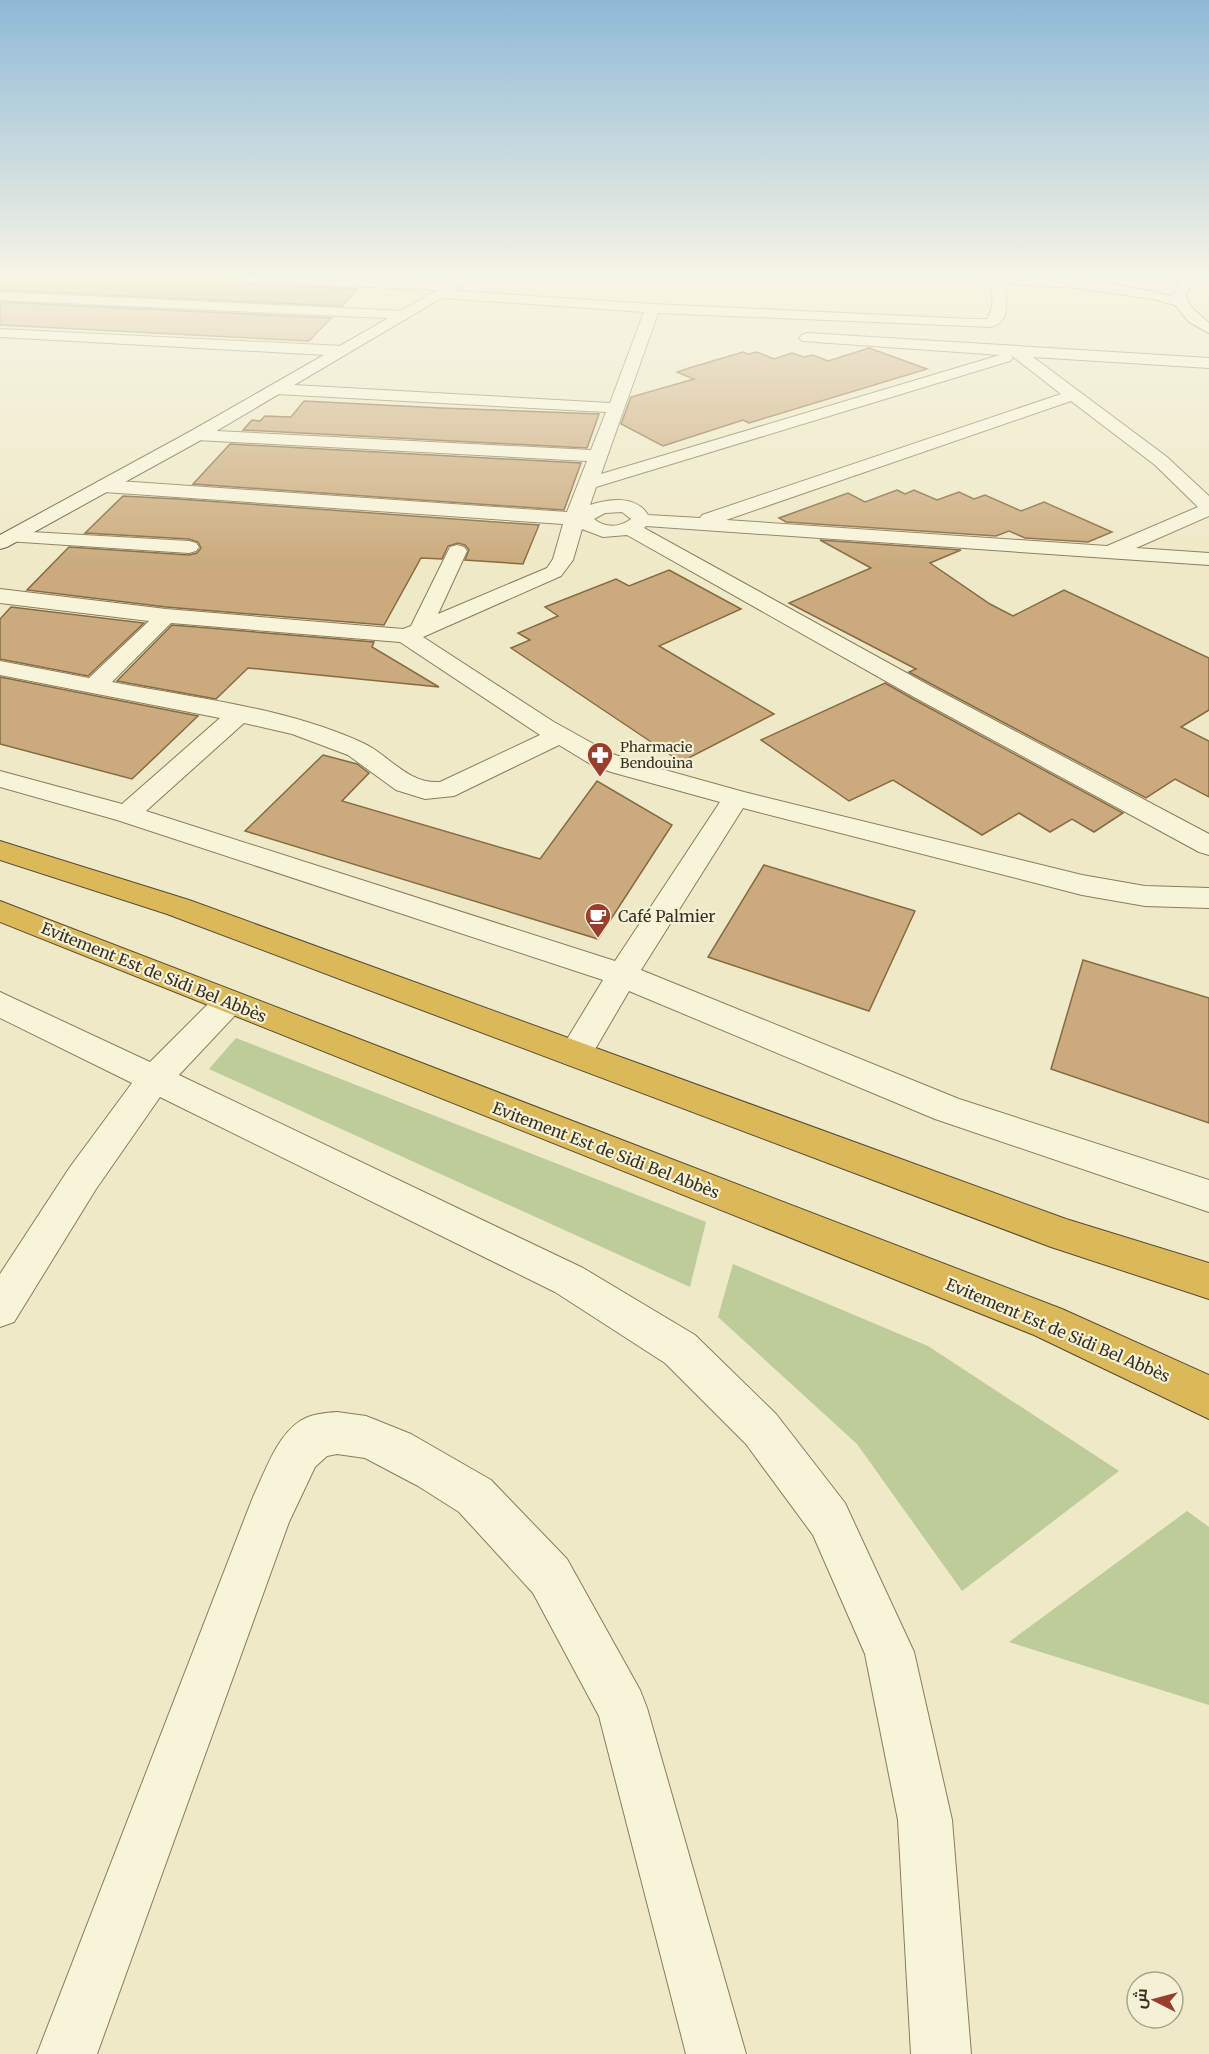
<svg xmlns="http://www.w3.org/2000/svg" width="1209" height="2054" font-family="Merriweather,Cairo,serif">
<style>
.green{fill:#becc9a}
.building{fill:#cbab7d;stroke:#886a42;stroke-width:1.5}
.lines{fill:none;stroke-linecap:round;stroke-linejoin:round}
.street-casing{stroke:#897c5c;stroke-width:2}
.secondary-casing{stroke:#6b5d3f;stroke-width:2}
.highway-casing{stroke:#574930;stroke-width:2}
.street{fill:#f8f4da;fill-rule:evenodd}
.secondary{fill:#f8f4da;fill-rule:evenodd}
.highway{fill:#dbb859;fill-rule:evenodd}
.labels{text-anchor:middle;stroke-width:4.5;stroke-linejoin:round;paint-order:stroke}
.far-poi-label{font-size:14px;fill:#393120;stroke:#f5f1d6;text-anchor:start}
.poi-label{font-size:16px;fill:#393120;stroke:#f5f1d6;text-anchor:start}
.street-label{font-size:16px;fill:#393120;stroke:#f5f1d6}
</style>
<rect width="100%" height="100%" fill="#eee9c6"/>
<g class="green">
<path d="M236,1038L706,1222L690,1287L209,1069Z"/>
<path d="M733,1264L928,1346L1119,1471L962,1591L857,1444L718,1317Z"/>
<path d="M1187,1511L1209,1527V1705L1009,1642Z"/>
</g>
<g class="building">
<path d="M0,277H225L234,283L358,289L342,306L0,290Z"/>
<path d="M0,302L331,318L309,341L0,325Z"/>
<path d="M869,348L927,369L749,423L743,420L663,446L621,424L631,397L694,379L677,372L689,368L743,352L748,354L757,352L774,359L792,353L804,357L813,355L828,361Z"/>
<path d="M304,401L441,408L599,414L587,448L243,430L252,420L260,421L265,416L291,417Z"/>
<path d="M230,444L581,463L564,510L193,484Z"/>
<path d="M897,490L905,494L914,490L937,500L959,492L974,499L985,495L1021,511L1044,502L1112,532L1088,542L1025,538L1009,531L996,536L786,522L779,518L848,493L865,502Z"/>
<path d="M123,496L178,499L539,525L523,564L465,560L469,550L465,545L458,543L448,546L442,559L421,558L384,625L166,607L27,590L69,547L189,555L197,553L201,548L198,542L189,539L85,533Z"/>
<path d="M820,540L961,550L930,563L990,604L1013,616L1064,590L1209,658V710L1181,727L1209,741V797L1175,779L1146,798L933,685L909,672L916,669L789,603L871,568Z"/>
<path d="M669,570L741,609L659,646L774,714L681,762L511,648L530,640L518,633L558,616L545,607L616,579L629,586Z"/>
<path d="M11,607L144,623L88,676L0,659V619Z"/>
<path d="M172,625L374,642L372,647L439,687L248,668L216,699L117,681Z"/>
<path d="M0,677L198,716L132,779L0,744Z"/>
<path d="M885,683L913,699L1123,813L1094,832L1072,819L1050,832L1019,813L982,835L893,780L849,801L761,740Z"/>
<path d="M323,755L357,764L369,773L342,801L540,859L597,781L672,825L598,939L245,831Z"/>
<path d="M764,865L915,911L869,1011L708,957Z"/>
<path d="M1083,960L1209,998V1123L1051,1069Z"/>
</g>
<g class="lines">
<g class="street-casing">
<g id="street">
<path d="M227,277H329L453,283L460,287L455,291L653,304L972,319H987C996,306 992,291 988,277H1002C1006,293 1013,322 991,327L658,313L601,474L1000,355L802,341L799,338L802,335L807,333L1209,358V368L1033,357L1167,457L1209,496V516L1136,548L1209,553V565L646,526L644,528L932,687L1209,834V855L1199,852L914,697L627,535L603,537L582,529L573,560L561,576L423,637L554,722L610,753L629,760L744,792L1082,875L1145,886L1209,888V908L1145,906L1082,895L743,808L641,970L959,1099L1209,1180V1212L935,1119L629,991L587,1063L575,1067L563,1063L558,1054L603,980L117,820L0,787V771L122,804L220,718L0,675V661L89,678L149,621L0,603V589L166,609L403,629L411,626L450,547L457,545L464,547L467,551L438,614L547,568L553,559L563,524L104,492L97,490L95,486L97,482L104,480L567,512L587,461L197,440L191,439L188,435L191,431L197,430L591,450L606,412L276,394L268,389L276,384L610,403L644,312L441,298L434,294L439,290L234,281ZM1011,355L1061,394L702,515L700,518L648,515C636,495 609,499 590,505L596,487L1010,361L1013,358ZM1071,401L1155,465L1198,507L1107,546L726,520ZM622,512L631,519C619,528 605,528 594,519L605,513ZM171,623L400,642L540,735L440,782C408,784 391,757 365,744C289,708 194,698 112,682ZM244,723L292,734L348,755L396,790L425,799L454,796L559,745L592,765L611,772L720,802L615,961L146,811Z"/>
<path d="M0,292L406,311L413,315L406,319L0,300Z"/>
<path d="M0,329L343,346L351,351L343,356L0,337Z"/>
<path d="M13,531L189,541L196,543L199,547L196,551L189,553L6,541L3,537L6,533Z"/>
<path d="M229,990L240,994L245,1002L240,1010L179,1075L583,1268L695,1335L776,1414L845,1503L914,1652L952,1820L971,2054H911L898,1820L865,1654L813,1535L746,1444L665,1363L555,1292L160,1097L96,1189L14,1322L0,1327V1274L70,1167L132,1083L0,1018V992L150,1062L218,994Z"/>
<path d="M337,1412L366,1416L411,1434L491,1480L567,1559L640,1690L647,1708L746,2054H686L599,1716L533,1593L459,1512L418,1486L365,1458L337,1454L327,1456L315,1467L289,1522L97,2054H37L253,1497C265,1472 276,1437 300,1421C311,1414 325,1413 337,1412Z"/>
</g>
</g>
<g class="secondary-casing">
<g id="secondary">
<path d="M460,277H477L203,439L7,547L0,549V535L191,431Z"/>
<path d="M963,277C1034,277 1103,278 1171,296L1184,277H1198L1185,294L1191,307L1209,323V333L1189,322L1175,305L1153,299L1076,288L970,281Z"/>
</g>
</g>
<g class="highway-casing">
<g id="highway">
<path d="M0,841L189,900L1066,1219L1209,1263V1299L1051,1247L167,914L0,860Z"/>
<path d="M0,901L1062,1309L1209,1375V1419L1034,1335L0,922Z"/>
</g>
</g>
<use href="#street" class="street"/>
<use href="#secondary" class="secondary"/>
<use href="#highway" class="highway"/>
</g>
<linearGradient id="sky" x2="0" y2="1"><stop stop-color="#8eb9d7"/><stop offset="0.49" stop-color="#f7f5e5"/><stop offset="1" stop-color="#f7f5e5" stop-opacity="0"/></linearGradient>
<rect width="1209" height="565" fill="url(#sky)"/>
<defs>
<g id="pharmacy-pin" transform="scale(1.35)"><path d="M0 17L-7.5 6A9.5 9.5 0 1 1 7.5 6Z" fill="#973e2d" stroke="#f5f1d6"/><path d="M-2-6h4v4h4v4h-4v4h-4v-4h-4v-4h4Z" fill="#fff"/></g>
<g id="cafe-pin" transform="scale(1.35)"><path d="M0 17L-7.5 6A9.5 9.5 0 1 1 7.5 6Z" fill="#973e2d" stroke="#f5f1d6"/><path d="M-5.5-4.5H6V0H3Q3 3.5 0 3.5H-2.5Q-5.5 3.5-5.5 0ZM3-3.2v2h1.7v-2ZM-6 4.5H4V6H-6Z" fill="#fff"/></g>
</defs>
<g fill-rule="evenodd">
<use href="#pharmacy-pin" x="600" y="755"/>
<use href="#cafe-pin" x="598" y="916"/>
</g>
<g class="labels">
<g class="far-poi-label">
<text x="620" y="752">Pharmacie<tspan x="620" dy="16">Bendouina</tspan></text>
</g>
<g class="poi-label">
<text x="618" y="922">Café Palmier</text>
</g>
<g class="street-label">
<text transform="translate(154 972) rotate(22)" y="6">Evitement Est de Sidi Bel Abbès</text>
<text transform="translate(606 1150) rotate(21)" y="6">Evitement Est de Sidi Bel Abbès</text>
<text transform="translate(1058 1330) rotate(23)" y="6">Evitement Est de Sidi Bel Abbès</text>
</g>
</g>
<g transform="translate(1155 2000) rotate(276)"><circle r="28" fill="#f5f1d6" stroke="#aaa48d" stroke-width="1.5"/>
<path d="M0-4.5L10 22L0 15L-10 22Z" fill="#973e2d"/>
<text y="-9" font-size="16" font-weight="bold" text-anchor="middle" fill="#393120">ش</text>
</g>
</svg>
